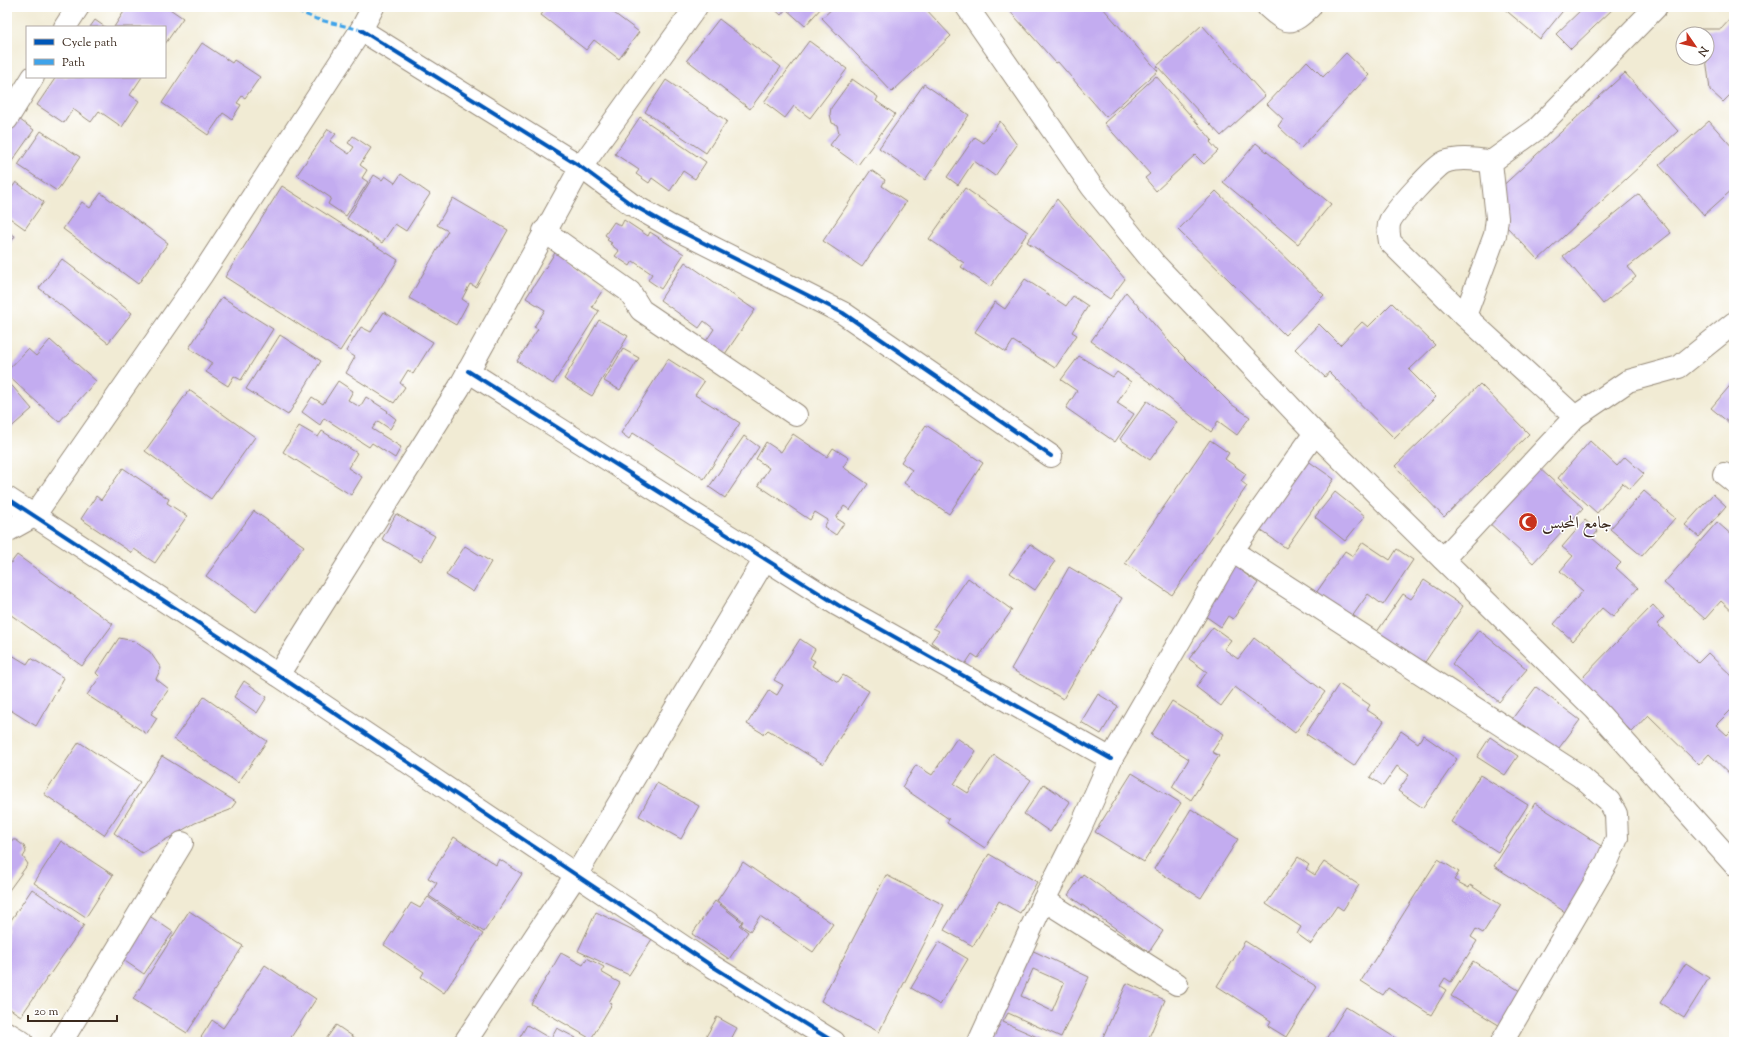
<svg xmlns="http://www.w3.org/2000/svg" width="1741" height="1049" font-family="'Sorts Mill Goudy',Amiri,serif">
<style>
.building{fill:#c3acf0;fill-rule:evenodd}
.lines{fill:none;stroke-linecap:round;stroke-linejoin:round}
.minor-casing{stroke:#968a79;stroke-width:24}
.secondary-casing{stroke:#968a79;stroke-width:24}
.minor{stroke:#fff;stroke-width:22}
.secondary{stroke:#fff;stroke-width:22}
.quiet{stroke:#3fa3ea;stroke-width:3;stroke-dasharray:6 3;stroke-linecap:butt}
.cycleway-casing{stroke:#fff;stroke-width:6}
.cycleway{stroke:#0057b8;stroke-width:4}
.labels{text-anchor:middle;stroke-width:3;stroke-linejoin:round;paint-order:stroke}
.poi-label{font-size:17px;fill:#3b2a1e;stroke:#fff;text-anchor:start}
</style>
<rect width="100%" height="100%" fill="#fff"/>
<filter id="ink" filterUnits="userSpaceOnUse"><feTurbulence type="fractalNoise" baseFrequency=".025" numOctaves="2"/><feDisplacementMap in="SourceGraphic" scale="8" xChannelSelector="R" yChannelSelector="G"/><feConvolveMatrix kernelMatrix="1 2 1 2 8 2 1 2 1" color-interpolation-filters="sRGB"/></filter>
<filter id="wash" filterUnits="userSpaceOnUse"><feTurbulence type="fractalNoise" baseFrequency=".012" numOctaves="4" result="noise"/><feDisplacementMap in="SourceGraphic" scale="16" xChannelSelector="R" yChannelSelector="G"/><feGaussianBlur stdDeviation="0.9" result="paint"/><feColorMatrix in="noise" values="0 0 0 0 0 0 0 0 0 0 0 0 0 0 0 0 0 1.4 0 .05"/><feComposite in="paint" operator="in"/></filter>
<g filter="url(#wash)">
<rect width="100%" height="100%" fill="#f1ebd4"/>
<g id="blocks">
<g class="building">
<path d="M127,7H167L183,18L165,44V27H114Z"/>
<path d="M547,7H606L639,32L619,59L594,40L586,50L541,15Z"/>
<path d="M772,7H822L805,26L786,9L781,15Z"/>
<path d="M834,7H924L951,36L892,92L822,18Z"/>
<path d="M1008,7H1102L1158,71L1106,117L1058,62L1056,63L1007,8Z"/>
<path d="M1502,7H1566L1540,39Z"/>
<path d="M1584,7H1615L1571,49L1556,34Z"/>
<path d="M1734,15V91L1723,102L1710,90L1706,58L1707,34H1690V29H1721Z"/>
<path d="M719,19L781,67L750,109L687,60Z"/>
<path d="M95,20L105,27H90Z"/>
<path d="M1202,25L1265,96L1221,136L1157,66Z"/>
<path d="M809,41L847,69L810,118L794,106L785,118L764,102Z"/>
<path d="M202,43L232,63L234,60L260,77L245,98L242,96L237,103L241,105L232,119L223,113L208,135L162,103Z"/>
<path d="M1346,53L1369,75L1301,148L1278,126L1283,119L1267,104L1307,61L1323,77Z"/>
<path d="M1625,73L1678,131L1538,260L1507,227L1497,191Z"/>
<path d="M1156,76L1212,140L1210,142L1218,151L1204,164L1195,155L1156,191L1145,178L1150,174L1104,123Z"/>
<path d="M56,77H142L130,95L139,101L122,127L99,111L91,122L73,109L64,123L37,105Z"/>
<path d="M852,79L878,97L876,101L895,114L858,165L830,145L839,133L837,125L832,123L830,114L831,108Z"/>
<path d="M666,80L727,121L706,153L645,112Z"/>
<path d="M924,84L969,115L925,180L879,148Z"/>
<path d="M16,117L34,130L8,167L7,129Z"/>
<path d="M640,117L706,162L695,179L683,171L670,191L652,178L649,183L636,174L639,170L615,154Z"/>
<path d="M1000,121L1017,145L995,176L974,161L958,185L947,177L975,137L984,143Z"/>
<path d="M1709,121L1734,149V188L1704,215L1659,165Z"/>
<path d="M328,129L336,134L330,141L349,154L354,147L348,143L353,136L371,148L360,165L367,170L362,178L368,182L346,216L328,204L331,198L297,175Z"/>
<path d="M41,131L80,157L57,191L18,165Z"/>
<path d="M1256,143L1331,204L1298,244L1223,182Z"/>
<path d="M871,170L885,180L882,186L906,202L862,267L823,241Z"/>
<path d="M401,174L430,194L406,231L395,224L382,243L347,219L374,175L382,180L385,176L395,183Z"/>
<path d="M16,182L44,202L25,229L7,216V195Z"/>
<path d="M282,186L398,260L340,351L225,277Z"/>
<path d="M965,188L1028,232L990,287L961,267L964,263L929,239Z"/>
<path d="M1216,191L1324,295L1285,335L1178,230Z"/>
<path d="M101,193L168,243L138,284L63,229L82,202L90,208Z"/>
<path d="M1639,194L1671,233L1628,267L1636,277L1603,304L1563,256Z"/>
<path d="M453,198L508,230L476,287L470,284L462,299L468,303L456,325L409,298L448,231L437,225Z"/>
<path d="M1057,199L1125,279L1110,299L1027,242Z"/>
<path d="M624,220L648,236L650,232L684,254L661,289L648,280L652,274L633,261L630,266L615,256L619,251L610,244L612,243L607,240L609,238L605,235L614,222L621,226Z"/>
<path d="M7,231L15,236L7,248Z"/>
<path d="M558,248L572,257L568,262L605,286L592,307L599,311L553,384L517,361L538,329L534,327L545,310L526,298Z"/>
<path d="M62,259L132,313L108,343L39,288Z"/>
<path d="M685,262L755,310L725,354L706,341L714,329L704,321L699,328L660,300Z"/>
<path d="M1025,279L1066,306L1073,296L1088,306L1072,332L1077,335L1055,368L1013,341L1006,352L975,332L995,302L1005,309Z"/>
<path d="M1126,292L1174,347L1231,404L1250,417L1237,435L1218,421L1211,432L1149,382L1091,341Z"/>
<path d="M222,297L273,329L241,380L234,376L228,386L206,372L212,363L189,348Z"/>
<path d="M1392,303L1435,345L1409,370L1436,397L1394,438L1329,372L1325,377L1295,349L1319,324L1340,345L1362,322L1368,327Z"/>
<path d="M384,312L433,342L413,374L408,370L400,383L405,387L394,403L346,373L355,357L346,351L361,327L371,332Z"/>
<path d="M599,320L628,336L592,396L564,379Z"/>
<path d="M280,335L321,361L288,415L246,389Z"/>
<path d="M50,340L96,381L59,422L7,375V371L28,349L36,356Z"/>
<path d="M623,349L639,358L620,390L604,381Z"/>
<path d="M1079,356L1113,377L1117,372L1131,382L1117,403L1134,414L1115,442L1066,408L1077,391L1061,380Z"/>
<path d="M668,359L704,382L695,395L740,423L704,479L633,433L629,439L621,433Z"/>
<path d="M7,380L32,409L7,431Z"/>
<path d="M338,381L353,391L348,400L360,407L366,397L388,411L387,412L396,419L390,429L378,421L372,429L401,447L395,458L372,443L369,447L324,418L320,425L302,412L312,397L323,404Z"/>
<path d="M1734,381V427L1711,408Z"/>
<path d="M1480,384L1529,434L1444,517L1395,466Z"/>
<path d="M189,390L255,437L211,499L145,451Z"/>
<path d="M1147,401L1177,422L1150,460L1120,439Z"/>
<path d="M926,425L983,463L949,514L904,483L912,470L901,462Z"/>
<path d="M299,426L318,437L322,431L357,453L348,468L362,477L351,495L283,452Z"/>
<path d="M793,434L827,457L833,448L849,458L843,467L868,484L850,510L844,506L836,518L844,523L836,535L824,527L828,520L815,512L810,520L758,485L769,468L756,459L766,442L781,452Z"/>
<path d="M744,436L759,447L725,498L709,487Z"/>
<path d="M1210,440L1229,453L1225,459L1246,474L1241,481L1247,486L1172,595L1125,563Z"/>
<path d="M1590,441L1617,466L1625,457L1644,474L1630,489L1623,483L1597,513L1558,478Z"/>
<path d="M1301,456L1334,479L1286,548L1253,525Z"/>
<path d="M1538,467L1583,508L1533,563L1488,522Z"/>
<path d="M123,468L169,499L167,503L187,516L155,563L134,549L132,553L81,519L96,496L101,500Z"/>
<path d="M1644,491L1675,518L1642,556L1610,529Z"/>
<path d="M1335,492L1365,516L1345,541L1315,517Z"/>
<path d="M1713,494L1726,506L1699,537L1685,525Z"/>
<path d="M254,511L304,546L256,612L206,576Z"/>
<path d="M396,514L435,536L421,561L382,539Z"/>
<path d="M1585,520L1598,531L1592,538L1621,563L1616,568L1638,588L1613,617L1602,608L1573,641L1554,624L1583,591L1560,571L1573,556L1562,547Z"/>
<path d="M1717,522L1734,537V613L1721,601L1705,619L1664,583Z"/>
<path d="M1363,542L1390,560L1397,549L1413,560L1383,605L1368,594L1349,621L1314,596L1345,551L1353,556Z"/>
<path d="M1030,544L1055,561L1035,590L1010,573Z"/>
<path d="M465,546L491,562L473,592L446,575Z"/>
<path d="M17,555L113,624L82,666L7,612V568Z"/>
<path d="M1234,556L1248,567L1244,573L1258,583L1233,619L1228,616L1221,627L1198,611Z"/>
<path d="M1069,567L1122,598L1063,699L1011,669Z"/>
<path d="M968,578L1012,610L978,658L972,654L964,666L931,642L939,631L933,628Z"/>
<path d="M1424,580L1463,606L1419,671L1372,639L1403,594L1411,599Z"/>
<path d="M1653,605L1664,617L1657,624L1698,663L1708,653L1734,678V707L1716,725L1727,735L1734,728V778L1709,754L1699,765L1648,715L1632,732L1579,681Z"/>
<path d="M1213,627L1231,640L1224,649L1238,659L1254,638L1325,692L1295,733L1235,687L1221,706L1196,687L1207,672L1189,659Z"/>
<path d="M1479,630L1527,669L1499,702L1452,664Z"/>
<path d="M119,638L134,641L150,652L161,668L156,679L169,689L151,714L157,718L147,734L87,695L100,677L96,673Z"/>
<path d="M800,639L815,649L810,658L815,661L812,666L838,682L843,675L869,691L823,764L768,730L764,734L747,724L769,690L777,695L783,685L774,680Z"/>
<path d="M7,652L27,664L31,658L64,678L36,726L7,708Z"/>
<path d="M244,681L267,697L257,713L234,697Z"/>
<path d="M1339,684L1370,705L1367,710L1384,721L1354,766L1306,734Z"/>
<path d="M1536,687L1580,720L1556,752L1512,719Z"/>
<path d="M1098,694L1118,706L1101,734L1081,722Z"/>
<path d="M204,697L267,741L238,783L174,739Z"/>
<path d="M1172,701L1224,734L1212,752L1219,756L1191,800L1172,787L1189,759L1151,735Z"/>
<path d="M1401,731L1418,743L1423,735L1457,759L1423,808L1398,791L1409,775L1397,766L1383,786L1370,777Z"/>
<path d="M1490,737L1518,756L1505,775L1477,757Z"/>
<path d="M957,738L976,751L954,784L968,793L994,755L1031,780L985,848L947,823L949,819L902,787L916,765L932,775Z"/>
<path d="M79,742L140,782L104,835L44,794Z"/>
<path d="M162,756L236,802L230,810L195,823L142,853L114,833Z"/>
<path d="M1132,773L1181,803L1144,862L1095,832Z"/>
<path d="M1480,775L1528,805L1498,852L1451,822Z"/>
<path d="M657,783L699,806L681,839L639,816Z"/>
<path d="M1044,784L1070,802L1050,832L1024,814Z"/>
<path d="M1535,803L1609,851L1568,914L1494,866Z"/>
<path d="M1191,809L1238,839L1201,898L1154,869Z"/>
<path d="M454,837L496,865L499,859L522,874L484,932L429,896L437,883L428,878Z"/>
<path d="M11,840H16L24,846L26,852L23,857L28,864L7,893V841Z"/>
<path d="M61,841L113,875L86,917L34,883Z"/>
<path d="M989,854L1037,882L1020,913L999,901L973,946L944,930Z"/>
<path d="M1298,857L1309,865L1306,869L1315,875L1324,862L1359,885L1343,910L1337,906L1311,944L1297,934L1301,927L1266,904Z"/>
<path d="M1438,859L1459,872L1454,880L1469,888L1470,885L1501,905L1483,933L1476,929L1471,937L1477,941L1451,982L1445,978L1440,986L1446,990L1431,1015L1388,988L1383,995L1361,981Z"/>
<path d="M743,862L833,924L813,952L760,916L750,931L741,925L743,921L717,901Z"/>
<path d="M1083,874L1163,931L1149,952L1068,895Z"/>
<path d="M886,875L944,905L879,1032L821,1001Z"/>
<path d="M32,889L84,925L21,1016L7,1007V926Z"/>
<path d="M428,897L483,934L444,993L421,977L424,972L384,945L411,903L420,908Z"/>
<path d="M715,901L742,922L739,925L748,932L729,959L692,934Z"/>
<path d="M189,911L243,946L187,1033L133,999Z"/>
<path d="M596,912L652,939L629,975L578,951Z"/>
<path d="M148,915L173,932L144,974L119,957Z"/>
<path d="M1245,941L1317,987L1286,1037L1268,1026L1271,1021L1217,986Z"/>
<path d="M939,942L968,959L940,1005L911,988Z"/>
<path d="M1025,947L1089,977L1061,1037L1008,1013L1003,1022L1044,1040V1042H983ZM1033,969L1064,983L1052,1011L1021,996Z"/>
<path d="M561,953L583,965L587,958L604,967L601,972L620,983L609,1002L612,1004L591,1039L531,1004Z"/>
<path d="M1473,961L1523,993L1502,1027L1451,996Z"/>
<path d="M1686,963L1709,978L1684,1018L1660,1003Z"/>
<path d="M265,965L316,999L288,1042H198L212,1020L223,1028Z"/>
<path d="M1127,983L1165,1000L1147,1042H1114L1103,1037Z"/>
<path d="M1346,1007L1402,1042H1324Z"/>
<path d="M717,1017L737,1028L730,1041L732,1042H703Z"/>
<path d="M336,1025L361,1042H324Z"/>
<path d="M527,1025L551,1039L557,1028L576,1038L574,1042H517Z"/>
</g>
</g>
</g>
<g filter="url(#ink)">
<use href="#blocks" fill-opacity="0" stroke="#968a79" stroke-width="1"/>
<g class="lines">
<g class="minor-casing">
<g id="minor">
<path d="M1268,7C1288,25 1291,25 1310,7"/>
<path d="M65,27L78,7"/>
<path d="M361,30L581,167L631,204L668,225L843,313L1051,456"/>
<path d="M7,119L33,77"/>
<path d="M544,231L630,292L641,310L796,415"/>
<path d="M1465,316L1390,242C1389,234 1387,228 1390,221C1394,212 1436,165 1445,162C1459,157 1476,159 1491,162"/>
<path d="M468,371L838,605L1111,759"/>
<path d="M1575,417L1628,381L1679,367L1734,323"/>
<path d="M1724,474L1734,482"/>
<path d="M7,498L278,675L712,966L834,1042"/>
<path d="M7,531L34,516L201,276L361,30L373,7"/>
<path d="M1232,551L1580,776L1609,801L1616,814L1617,838L1607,862L1502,1042"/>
<path d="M1443,559L1575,417L1465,316L1495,235L1497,218L1491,162L1537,129L1656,7"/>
<path d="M278,675L459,388L581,167L696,7"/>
<path d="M1044,900L1177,984"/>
<path d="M7,1033L22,1042"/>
<path d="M61,1042L182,843"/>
<path d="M465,1042L576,875L765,559"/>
<path d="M979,1042L1044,900L1080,829L1111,759L1232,551L1315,433"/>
</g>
</g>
<g class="secondary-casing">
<path id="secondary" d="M967,7L1092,187L1154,263L1315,433L1595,709L1734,864"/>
</g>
<use href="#minor" class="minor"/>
<use href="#secondary" class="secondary"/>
<path class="quiet" d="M289,7L316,19L361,30"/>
<g class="cycleway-casing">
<g id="cycleway">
<path d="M361,30L581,167L631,204L668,225L843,313L1051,456"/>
<path d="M468,371L838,605L1111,759"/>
<path d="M7,498L278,675L712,966L834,1042"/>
</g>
</g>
<use href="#cycleway" class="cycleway"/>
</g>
</g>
<defs>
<g id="mosque-disc" transform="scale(1)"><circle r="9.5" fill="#c8321e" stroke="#fff"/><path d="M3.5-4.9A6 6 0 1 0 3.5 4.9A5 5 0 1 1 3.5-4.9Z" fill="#fff"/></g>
</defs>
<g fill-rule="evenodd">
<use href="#mosque-disc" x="1528" y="522"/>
</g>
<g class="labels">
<g class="poi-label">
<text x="1542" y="528">جامع المحبس</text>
</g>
</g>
<rect width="1741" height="1049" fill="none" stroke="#fff" stroke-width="24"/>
<rect x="26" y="26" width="140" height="52" fill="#ffffff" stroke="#b1aaa5"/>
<rect x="34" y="39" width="20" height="6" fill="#0057b8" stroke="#b1aaa5"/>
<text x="62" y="46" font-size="12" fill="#3b2a1e">Cycle path</text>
<rect x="34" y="59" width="20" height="6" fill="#3fa3ea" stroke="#b1aaa5"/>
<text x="62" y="66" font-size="12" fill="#3b2a1e">Path</text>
<g transform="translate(1695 46) rotate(124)"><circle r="19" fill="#ffffff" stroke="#b1aaa5"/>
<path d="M0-3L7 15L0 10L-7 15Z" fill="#c8321e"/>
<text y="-6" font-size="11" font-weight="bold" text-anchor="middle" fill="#3b2a1e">N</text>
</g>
<path d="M28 1015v6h89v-6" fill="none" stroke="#3b2a1e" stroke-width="2"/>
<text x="34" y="1015" font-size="12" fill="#3b2a1e" stroke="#ffffff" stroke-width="3" paint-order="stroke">20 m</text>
</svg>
